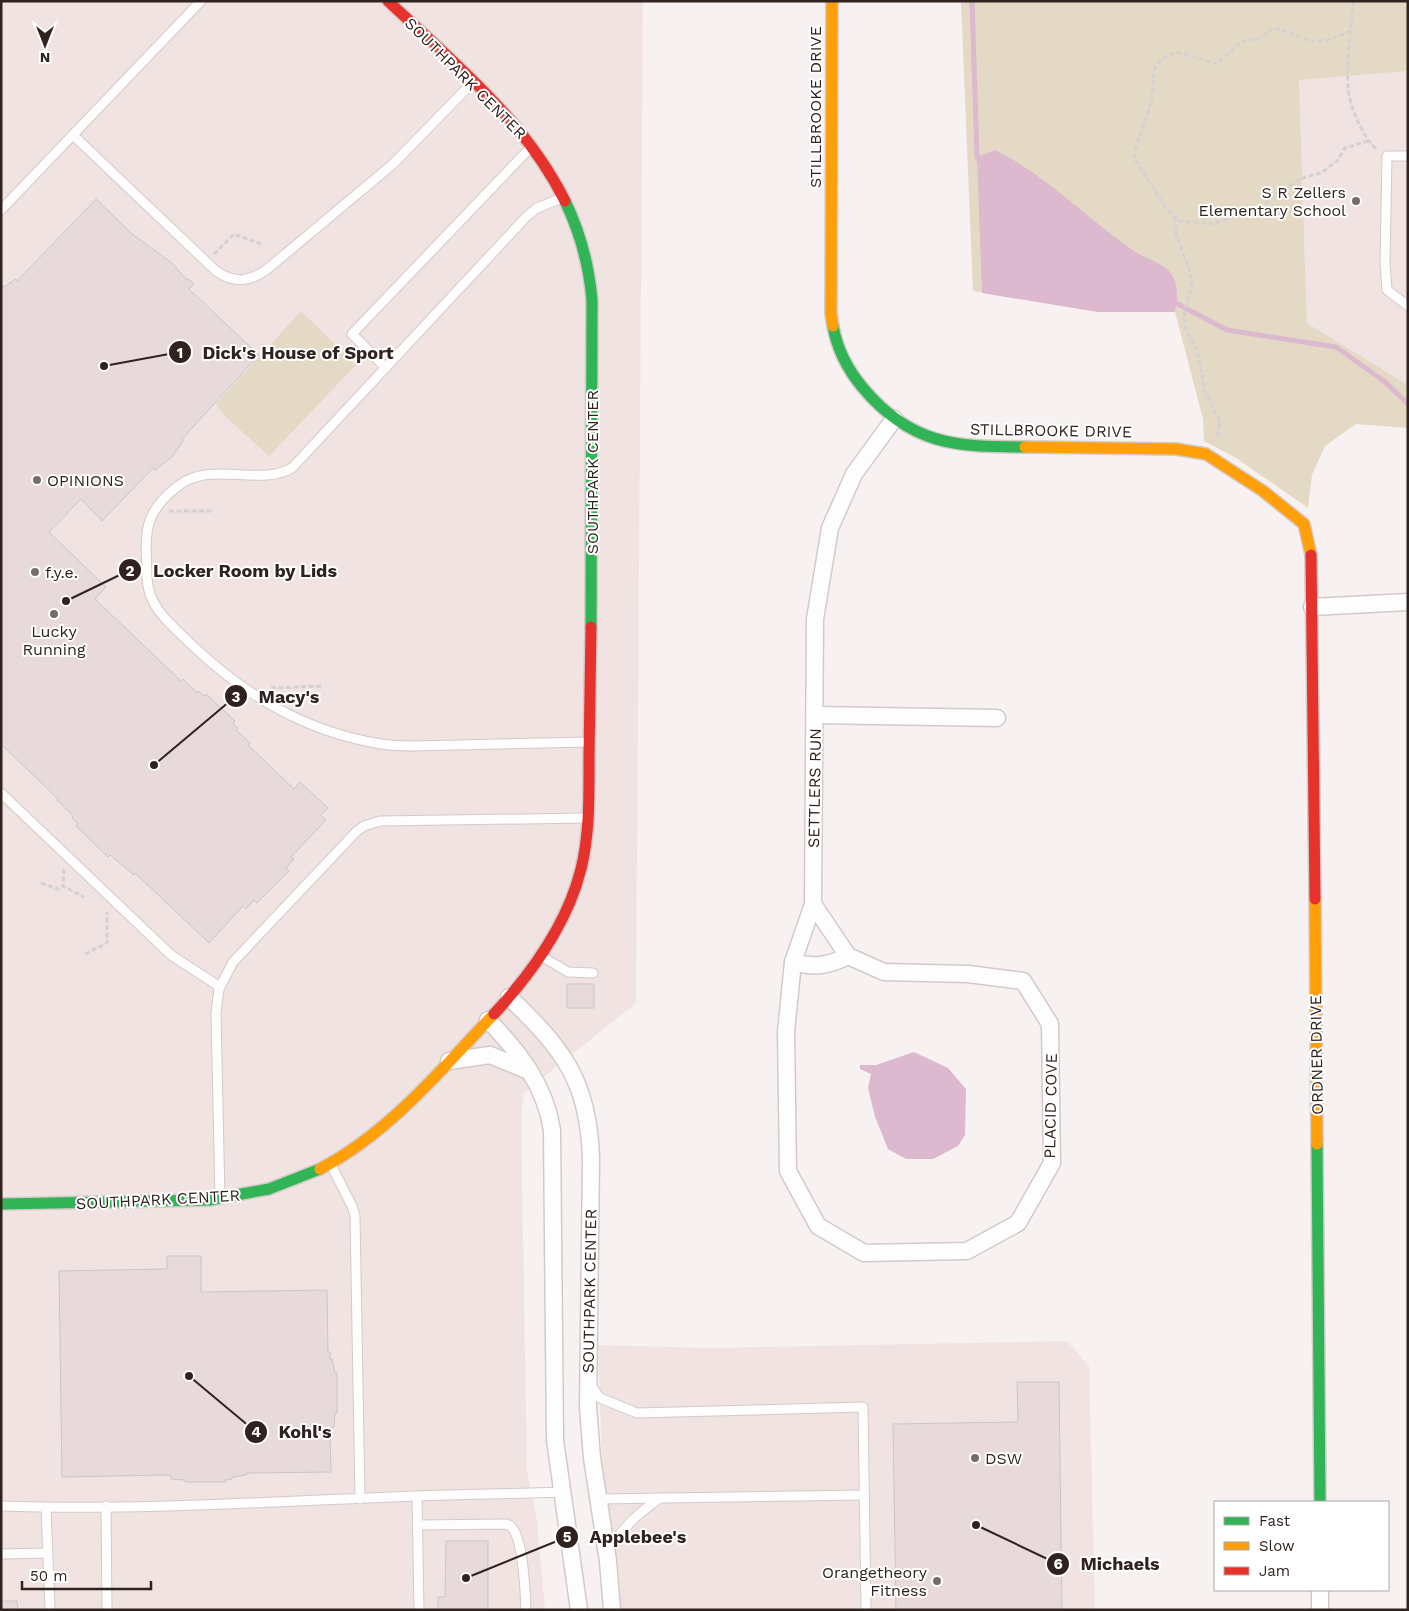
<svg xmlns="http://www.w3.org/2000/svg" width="1409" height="1611" font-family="'Work Sans',sans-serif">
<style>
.built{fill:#f1e3e1}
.green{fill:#e4d9c5}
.water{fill:#dcb9ce}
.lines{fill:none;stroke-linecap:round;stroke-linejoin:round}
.stream{stroke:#dcb9ce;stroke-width:5}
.building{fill:#e8dadb;stroke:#cdc4c4}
.lane-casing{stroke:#d3cac8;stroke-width:11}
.street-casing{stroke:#d3cac8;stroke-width:19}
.fast-casing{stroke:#d3cac8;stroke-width:14}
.slow-casing{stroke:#d3cac8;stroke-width:14}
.jam-casing{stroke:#d3cac8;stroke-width:14}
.path{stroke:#d4d2d1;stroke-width:3;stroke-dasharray:5 2.5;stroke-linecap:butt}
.lane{stroke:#fefdfd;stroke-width:9}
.street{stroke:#fefdfd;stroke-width:16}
.fast{stroke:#30b455;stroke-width:11}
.slow{stroke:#ff9f0a;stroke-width:11}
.jam{stroke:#e5322d;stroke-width:11}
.poi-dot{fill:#766b68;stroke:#fff;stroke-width:2}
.labels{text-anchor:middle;stroke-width:4;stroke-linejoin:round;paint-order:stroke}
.street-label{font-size:16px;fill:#30221f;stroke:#fff}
.poi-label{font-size:16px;fill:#30221f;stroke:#fff;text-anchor:start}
.leader{fill:none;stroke:#30221f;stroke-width:2}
.callout-dot{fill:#30221f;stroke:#fff;stroke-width:2}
.mark-label{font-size:15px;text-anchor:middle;font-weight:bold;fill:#fff}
.callout-label{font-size:18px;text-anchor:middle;font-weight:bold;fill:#30221f;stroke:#fff;stroke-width:4;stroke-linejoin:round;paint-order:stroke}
</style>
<rect width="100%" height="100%" fill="#f7f2f1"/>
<g class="built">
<path d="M1,1H643L636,1003L524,1093L521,1115L527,1470L537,1521L545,1610H1Z"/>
<path d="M1408,71V385L1307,323L1299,79Z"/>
<path d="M1067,1341L1089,1366L1095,1610H617L602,1463L598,1345L708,1348Z"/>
</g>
<g class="green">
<path d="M961,1H1408V71L1299,80L1307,323L1408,385V428L1356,424L1325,446L1312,475L1308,508L1236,458L1204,441L1203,419L1175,312H1098L973,291Z"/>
<path d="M301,311L356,365L269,456L225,416L216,404Z"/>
</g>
<g class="water">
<path d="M995,150C1046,175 1087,219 1134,251C1144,258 1163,263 1170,272C1179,285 1178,297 1175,312H1098L982,293L977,157Z"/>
<path d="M914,1052L948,1068L966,1089L965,1135L958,1146L933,1159H906L888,1149L875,1117L868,1088L871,1074L860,1069V1065H876Z"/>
</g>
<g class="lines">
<g class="stream">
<path d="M972,1L977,157L980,162"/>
<path d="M1172,301L1227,330L1336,347L1384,381L1408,404"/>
</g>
</g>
<g class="building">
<path d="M96,199L132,234L172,263L187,280L188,279L194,284L189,289L259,355L182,439L183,441L172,457L155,470L153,468L102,521L81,499L49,532L106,587L95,599L181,681L183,679L197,693L198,691L204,696L206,694L235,721L233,724L238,728L236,730L250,743L248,745L294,789L300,782L328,808L321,815L326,820L291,857L294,859L286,868L289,871L257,903L254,900L246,909L243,906L209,943L135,873L134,875L110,855L108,857L76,826L78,824L72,818L73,816L57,800L58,799L1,744V286L4,287L16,279L17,281Z"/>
<rect x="567" y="984" width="27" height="24"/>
<path d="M167,1256H201V1292L327,1290L328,1352H330V1359H332L335,1373H337V1413H335L334,1427H332V1434H330L331,1472L246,1473V1475L232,1477V1479L225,1480V1482H185V1480L171,1479V1476L164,1475L62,1477L59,1271L167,1269Z"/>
<path d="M1017,1382H1059L1062,1610H896L893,1424L1018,1422Z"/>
<path d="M446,1541H488V1610H438V1597H445Z"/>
<path d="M1,1601H17L18,1610H1Z"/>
</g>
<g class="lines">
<g class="lane-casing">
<g id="lane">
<path d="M73,135L216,271C236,285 253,281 271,266L393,164L473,82"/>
<path d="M1408,156H1387L1385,264L1387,290L1408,306"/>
<path d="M562,198L537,208L527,216L292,468C258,487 211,460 178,486C141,514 146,535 147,576C147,608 172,625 193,646C247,697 307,732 381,744C406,748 432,745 457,745C501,744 545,743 589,742"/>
<path d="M1,210L201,1"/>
<path d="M386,368L352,334L531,147"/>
<path d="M1,793L171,955L220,987"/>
<path d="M541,956L568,972L593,973"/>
<path d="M331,1165L352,1206L355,1216L360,1499"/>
<path d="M220,1198L216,1013L219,989L233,962L356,832L364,826L380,821L587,818"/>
<path d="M590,1384L600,1398L637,1413L863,1407L866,1610"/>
<path d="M417,1496L419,1610"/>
<path d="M599,1499L865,1495"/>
<path d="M1,1506C140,1511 279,1501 417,1496C465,1494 513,1494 561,1492"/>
<path d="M106,1506L107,1610"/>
<path d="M46,1507L50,1610"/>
<path d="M417,1525L507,1524C524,1529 525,1593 526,1610"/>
<path d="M608,1552C622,1528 637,1514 660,1498"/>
<path d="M1,1554L48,1553"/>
</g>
</g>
<g class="street-casing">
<g id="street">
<path d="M1312,607L1408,602"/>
<path d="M815,715L997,718"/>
<path d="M813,904L848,956L884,972L968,974L1023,981L1050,1024L1052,1163L1018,1223L967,1251L864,1253L818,1226L788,1171L786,1032L793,962L813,904L815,619L830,528L854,474L894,419"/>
<path d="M793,962C814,968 828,966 848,956"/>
<path d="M509,997C563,1049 589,1081 591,1159L588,1407L592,1458L608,1561L612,1610"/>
<path d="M488,1020C519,1052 545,1085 552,1130L555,1440L579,1610"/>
<path d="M449,1061L490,1055L529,1071"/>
<path d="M1320,1590V1610"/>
</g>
</g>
<g class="fast-casing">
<g id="fast">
<path d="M565,201C580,232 589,266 592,300L591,627"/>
<path d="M833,326C837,349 848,370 863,388C911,445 956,447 1025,447"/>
<path d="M1317,1144L1320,1502"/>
<path d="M1,1204L209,1200L269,1189L320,1169"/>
</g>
</g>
<g class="slow-casing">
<g id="slow">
<path d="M832,1L831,314L833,326"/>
<path d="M1025,447L1176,449L1206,454L1263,491L1304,524L1311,555"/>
<path d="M1315,899L1317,1144"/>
<path d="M320,1169C389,1133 441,1070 494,1014"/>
</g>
</g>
<g class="jam-casing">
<g id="jam">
<path d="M388,1C453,62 525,120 565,201"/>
<path d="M1311,555L1315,899"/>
<path d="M494,1014C532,973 567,925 581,869C590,833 589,793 589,756C590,713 590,670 591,627"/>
</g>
</g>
<g class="path">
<path d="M1353,1C1352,29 1346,58 1348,86C1348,103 1364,141 1378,150"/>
<path d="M1351,31C1342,34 1330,40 1320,41C1304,42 1289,30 1273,28L1258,39L1242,41L1217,64C1204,61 1184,51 1173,53C1166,55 1158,62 1155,68C1152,76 1154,87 1152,95C1149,117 1137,136 1134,158L1168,211L1180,221L1213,224L1263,205L1299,179L1321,173L1337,161L1345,148L1368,141"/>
<path d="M1175,217L1176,234L1189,269L1192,285L1184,316L1186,330L1197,349L1205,391L1220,422L1217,437"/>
<path d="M214,254L234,234L261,244"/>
<path d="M169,511H214"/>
<path d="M271,688L323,686"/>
<path d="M64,869L63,886L84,897"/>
<path d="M41,883L58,889L63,886"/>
<path d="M85,954L107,943V912"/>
</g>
<use href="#lane" class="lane"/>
<use href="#street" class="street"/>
<use href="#fast" class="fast"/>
<use href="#slow" class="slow"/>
<use href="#jam" class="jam"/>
</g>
<g class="poi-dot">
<circle cx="1356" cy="201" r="5"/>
<circle cx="37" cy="480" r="5"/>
<circle cx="35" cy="572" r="5"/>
<circle cx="54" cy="614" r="5"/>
<circle cx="975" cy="1458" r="5"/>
<circle cx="937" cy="1581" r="5"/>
</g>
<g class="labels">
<g class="street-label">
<text transform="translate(466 78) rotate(45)" y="6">SOUTHPARK CENTER</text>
<text transform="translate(815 107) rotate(-90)" y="6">STILLBROOKE DRIVE</text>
<text transform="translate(1051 430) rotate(1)" y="6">STILLBROOKE DRIVE</text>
<text transform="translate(592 472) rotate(-90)" y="6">SOUTHPARK CENTER</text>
<text transform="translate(814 788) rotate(-89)" y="6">SETTLERS RUN</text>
<text transform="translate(1316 1055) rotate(-91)" y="6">ORDNER DRIVE</text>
<text transform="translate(1050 1106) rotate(-89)" y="6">PLACID COVE</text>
<text transform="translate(158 1199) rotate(-3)" y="6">SOUTHPARK CENTER</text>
<text transform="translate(589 1291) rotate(-89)" y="6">SOUTHPARK CENTER</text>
</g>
<g class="poi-label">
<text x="1346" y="198" text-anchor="end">S R Zellers<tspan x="1346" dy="18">Elementary School</tspan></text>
<text x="47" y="486">OPINIONS</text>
<text x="45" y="578">f.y.e.</text>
<text x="54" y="637" text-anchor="middle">Lucky<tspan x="54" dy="18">Running</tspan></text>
<text x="985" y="1464">DSW</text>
<text x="927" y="1578" text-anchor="end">Orangetheory<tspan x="927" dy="18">Fitness</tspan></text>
</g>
</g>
<path class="leader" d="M104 366L180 352M66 601L130 570M154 765L236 696M189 1376L256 1432M466 1578L567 1537M976 1525L1058 1564"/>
<g class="callout-dot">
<circle cx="104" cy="366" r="5"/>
<circle cx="66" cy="601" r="5"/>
<circle cx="154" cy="765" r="5"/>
<circle cx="189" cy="1376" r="5"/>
<circle cx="466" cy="1578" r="5"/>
<circle cx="976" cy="1525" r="5"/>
<circle cx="180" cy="352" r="12"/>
<circle cx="130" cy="570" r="12"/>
<circle cx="236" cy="696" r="12"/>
<circle cx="256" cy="1432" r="12"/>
<circle cx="567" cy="1537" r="12"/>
<circle cx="1058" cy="1564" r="12"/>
</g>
<g class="mark-label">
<text x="180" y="358">1</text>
<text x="130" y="576">2</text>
<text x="236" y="702">3</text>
<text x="256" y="1437">4</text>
<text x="567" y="1542">5</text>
<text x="1058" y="1569">6</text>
</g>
<g class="callout-label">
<text x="298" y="359">Dick's House of Sport</text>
<text x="245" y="577">Locker Room by Lids</text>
<text x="289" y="703">Macy's</text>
<text x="305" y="1438">Kohl's</text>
<text x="638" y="1543">Applebee's</text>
<text x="1120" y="1570">Michaels</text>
</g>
<rect width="1409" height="1611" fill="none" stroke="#30221f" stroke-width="5"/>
<rect x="1214" y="1501" width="175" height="90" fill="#ffffff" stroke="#aca7a5"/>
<rect x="1224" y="1517" width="25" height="8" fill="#30b455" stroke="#aca7a5"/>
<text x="1259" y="1526" font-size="15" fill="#30221f">Fast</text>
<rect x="1224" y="1542" width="25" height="8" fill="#ff9f0a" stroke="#aca7a5"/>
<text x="1259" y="1551" font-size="15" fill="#30221f">Slow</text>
<rect x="1224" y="1567" width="25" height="8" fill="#e5322d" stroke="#aca7a5"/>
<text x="1259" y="1576" font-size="15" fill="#30221f">Jam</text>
<g transform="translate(45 45) rotate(180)" stroke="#ffffff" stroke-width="4" paint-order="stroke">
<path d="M0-4L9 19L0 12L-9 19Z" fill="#30221f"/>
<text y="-8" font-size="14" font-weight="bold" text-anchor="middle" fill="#30221f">N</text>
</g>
<path d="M22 1581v8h129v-8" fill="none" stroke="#30221f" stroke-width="2.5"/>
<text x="30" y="1581" font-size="15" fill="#30221f" stroke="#ffffff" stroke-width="4" paint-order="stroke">50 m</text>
</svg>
